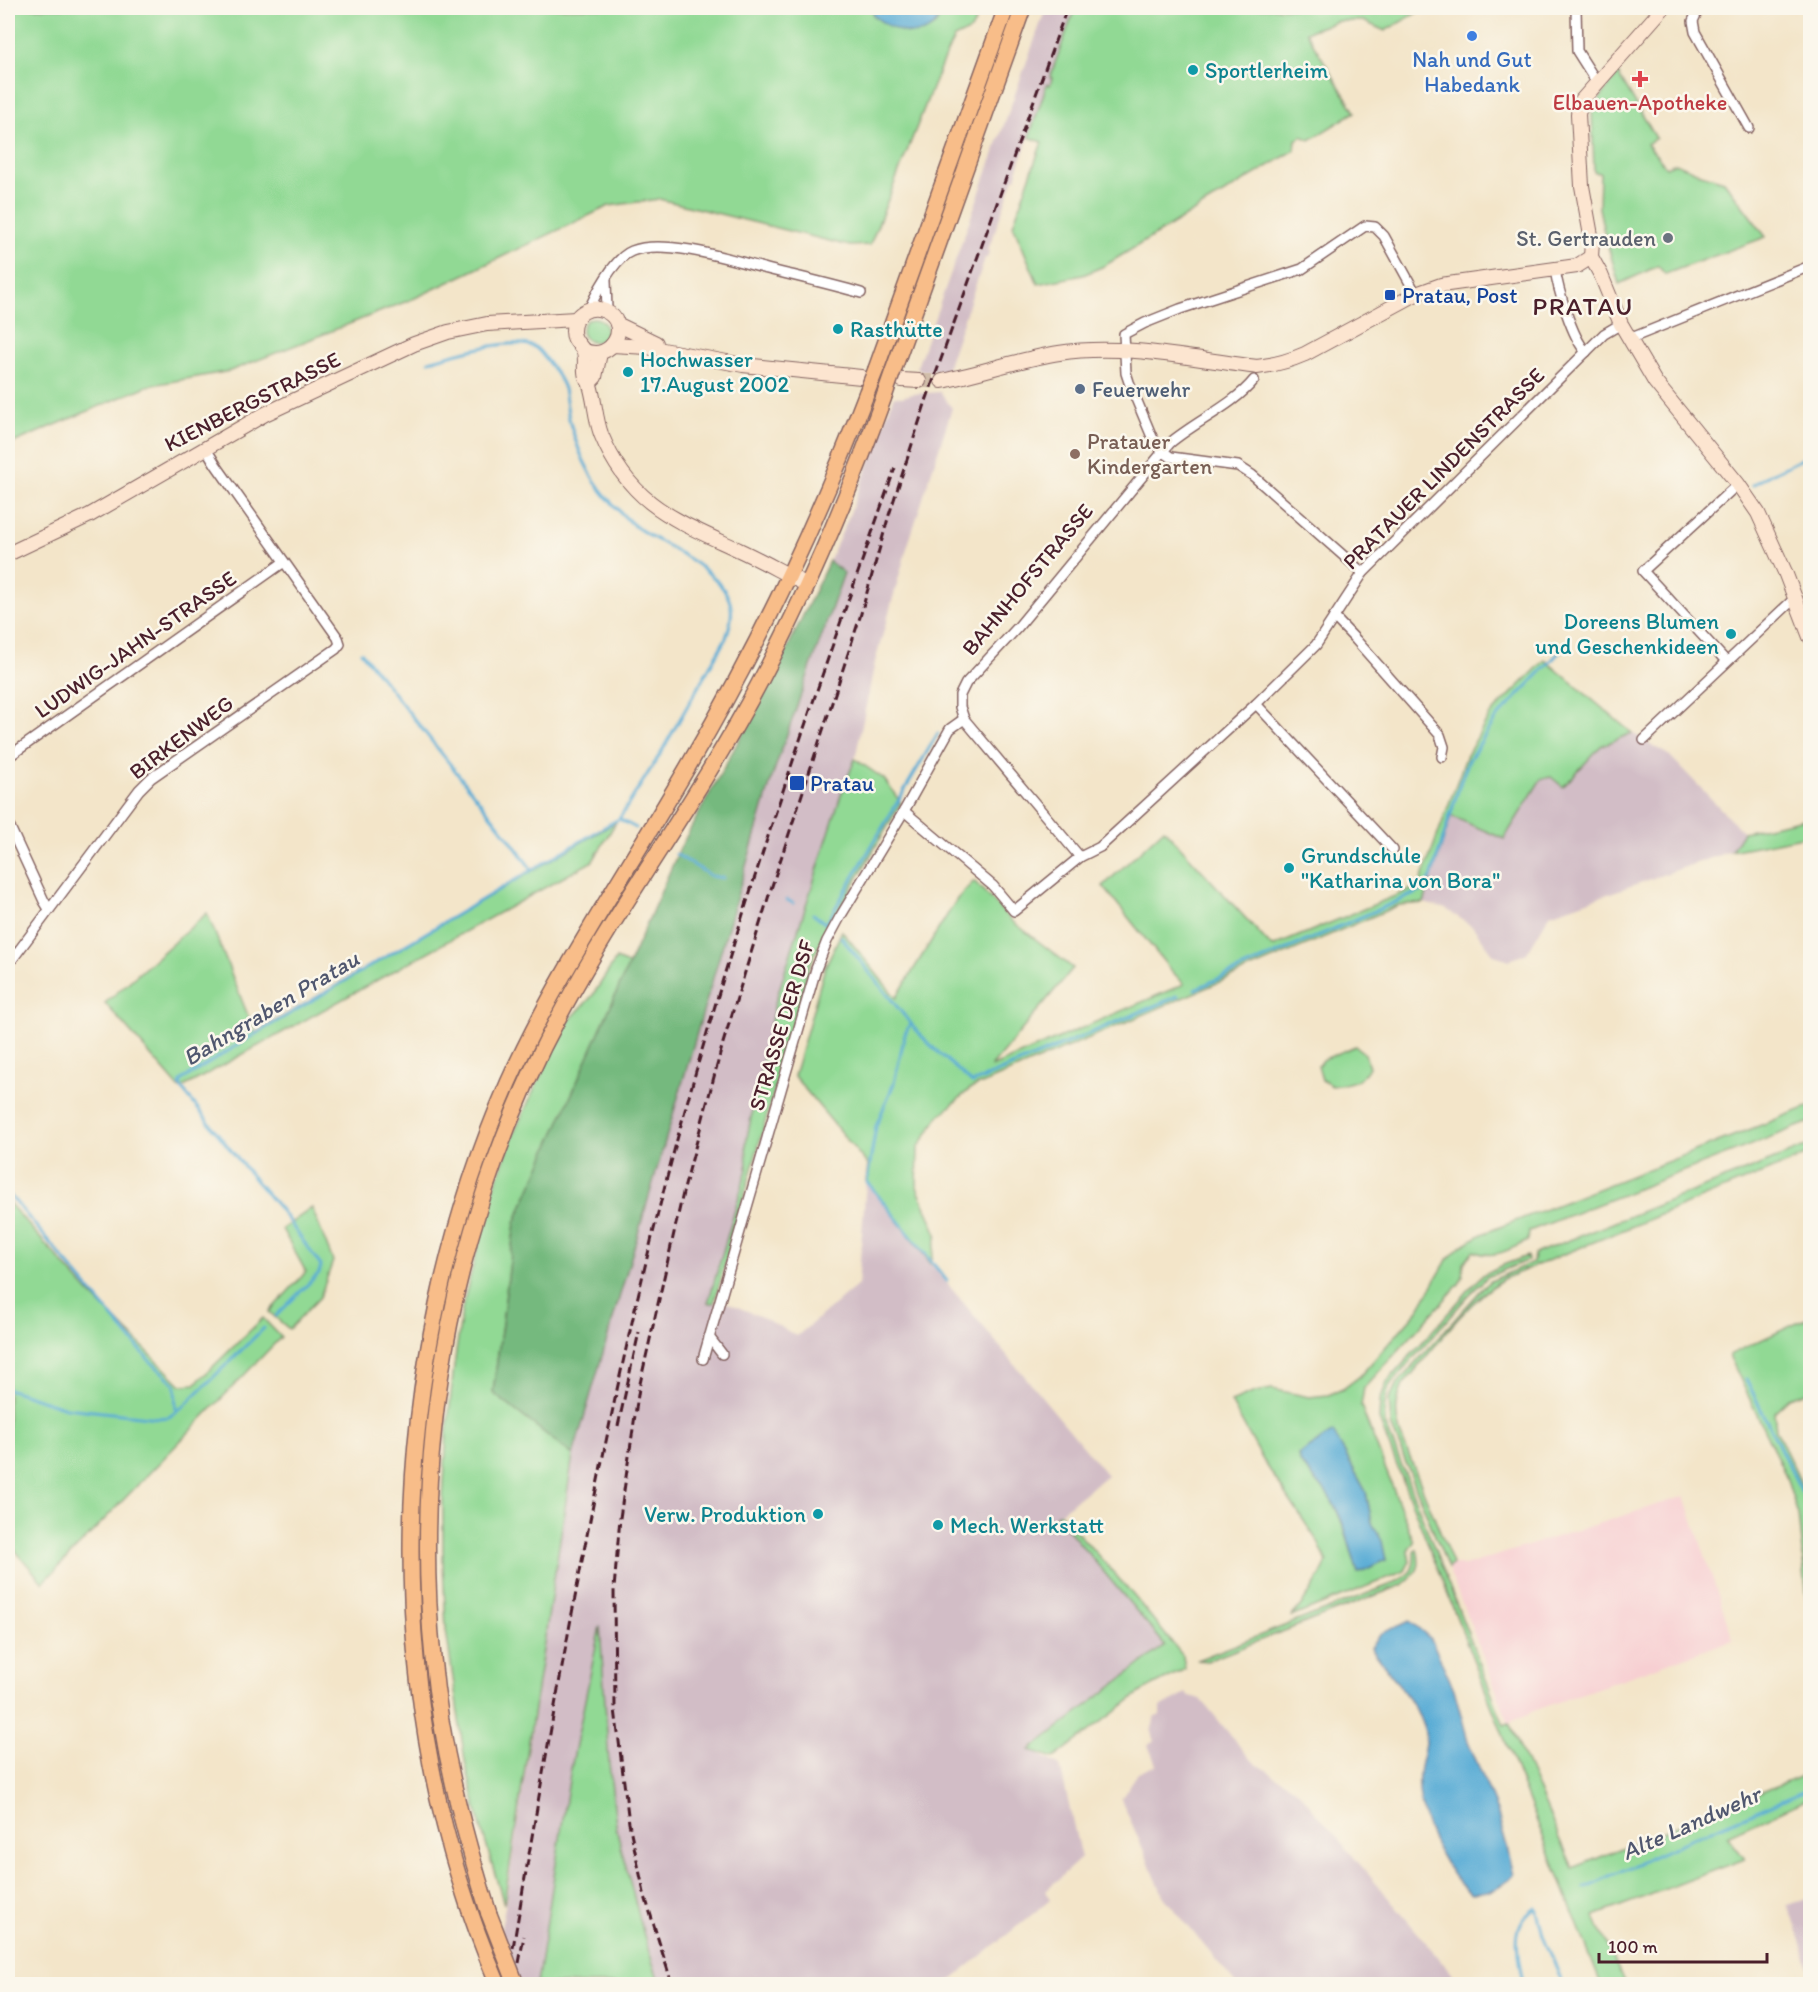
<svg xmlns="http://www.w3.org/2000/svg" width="1818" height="1992" font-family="Itim,sans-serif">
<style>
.built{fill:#f7cfd2}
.industrial{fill:#d2bdc6}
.green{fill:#91d994;stroke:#6e7c60;stroke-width:1.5;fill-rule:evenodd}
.forest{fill:#74b97e;stroke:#5f6c54;stroke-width:1.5}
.water{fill:#59acd5;stroke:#526680;stroke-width:1.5}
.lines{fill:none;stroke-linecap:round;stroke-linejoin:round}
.stream{stroke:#59acd5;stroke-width:3}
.secondary-tunnel{stroke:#d1bda9;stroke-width:14;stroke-dasharray:14 7;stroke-linecap:butt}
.street-casing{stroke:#856462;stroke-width:12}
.secondary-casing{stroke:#856462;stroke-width:16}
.primary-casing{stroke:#856462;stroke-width:18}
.street{stroke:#fff;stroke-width:9}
.secondary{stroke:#fce5d0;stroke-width:14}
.primary{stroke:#f8bd89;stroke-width:15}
.rail{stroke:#4a1f2b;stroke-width:3;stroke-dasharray:9 4.5;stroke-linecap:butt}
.primary-bridge-casing{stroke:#856462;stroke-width:18;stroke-linecap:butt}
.primary-bridge{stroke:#f8bd89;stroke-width:15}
.shop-dot{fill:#3f7fe0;stroke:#fbf7ec;stroke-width:2}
.culture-dot{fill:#0f9aa8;stroke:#fbf7ec;stroke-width:2}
.health-dot{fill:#e0444e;stroke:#fbf7ec;stroke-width:2}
.worship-dot{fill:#6b7280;stroke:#fbf7ec;stroke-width:2}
.transit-dot{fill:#1a4fb4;stroke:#fbf7ec;stroke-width:2}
.service-dot{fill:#5c6f8a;stroke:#fbf7ec;stroke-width:2}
.education-dot{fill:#8d6e63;stroke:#fbf7ec;stroke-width:2}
.labels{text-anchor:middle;stroke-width:5;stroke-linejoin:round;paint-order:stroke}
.shop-label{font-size:22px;fill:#366cbe;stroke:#fbf7ec}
.culture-label{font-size:22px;fill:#0d838f;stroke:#fbf7ec;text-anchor:start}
.health-label{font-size:22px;fill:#be3a42;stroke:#fbf7ec}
.worship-label{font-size:22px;fill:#5b616d;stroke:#fbf7ec;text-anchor:end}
.transit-label{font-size:22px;fill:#164399;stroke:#fbf7ec;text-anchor:start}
.service-label{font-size:22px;fill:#4e5e75;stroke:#fbf7ec;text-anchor:start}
.street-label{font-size:22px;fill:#4a1f2b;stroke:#fbf7ec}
.education-label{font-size:22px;fill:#785e54;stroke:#fbf7ec;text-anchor:start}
.water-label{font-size:24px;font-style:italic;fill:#50576f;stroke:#fbf7ec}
.quarter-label{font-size:26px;letter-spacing:1.5px;fill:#4a1f2b;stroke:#fbf7ec}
</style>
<rect width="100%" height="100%" fill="#fbf7ec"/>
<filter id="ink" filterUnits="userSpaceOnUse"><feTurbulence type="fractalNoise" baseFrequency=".0167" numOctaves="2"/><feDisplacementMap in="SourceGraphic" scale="12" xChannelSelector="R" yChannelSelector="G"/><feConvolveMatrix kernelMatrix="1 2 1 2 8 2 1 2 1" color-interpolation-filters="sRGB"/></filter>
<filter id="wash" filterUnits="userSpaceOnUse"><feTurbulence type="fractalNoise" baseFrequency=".008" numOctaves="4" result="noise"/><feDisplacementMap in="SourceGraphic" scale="24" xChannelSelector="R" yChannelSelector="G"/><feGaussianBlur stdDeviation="1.35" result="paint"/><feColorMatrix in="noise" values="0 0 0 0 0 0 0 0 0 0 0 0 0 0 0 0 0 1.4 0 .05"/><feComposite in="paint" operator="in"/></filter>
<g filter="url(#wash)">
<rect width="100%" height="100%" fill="#f3e5c9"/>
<path class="built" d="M1685,1496L1733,1640L1538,1709L1509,1723L1448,1568L1453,1564L1464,1566Z"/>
<g class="industrial">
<path d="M1046,8H1075L1050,77L1052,78L1049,85H1047L1017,171L1018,172L1016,179L1014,178L988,250L990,251L987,258H985L946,371H920L917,367Z"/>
<path d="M940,392L952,408L907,548L875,662L855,759L841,795L746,1142L747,1169L708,1303H728L764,1318L797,1336L858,1285L866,1181L931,1264L1107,1475L1057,1515L1165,1645L1031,1749L1060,1766L1081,1858L1045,1891L1050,1900L946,1984H660L646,1943L617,1832L609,1764L600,1629L570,1774L537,1984H490L505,1907L573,1455L773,774L843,574L829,561L847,521L894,396L902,397L912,394Z"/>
<path d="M1632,733L1670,756L1743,832L1731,851L1550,914L1527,953L1510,960L1494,955L1473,927L1446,909L1424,903L1451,816L1504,838L1541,779L1551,776L1563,787L1601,746Z"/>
<path d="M1186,1693L1189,1696L1201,1699L1250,1759L1298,1791L1461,1984H1236L1164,1897L1121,1799L1138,1773L1156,1765L1148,1745L1155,1741L1151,1731L1155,1718L1160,1715V1707Z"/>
<path d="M1810,1898V1970L1788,1905Z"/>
</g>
<g class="green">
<path d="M8,8H874V15C888,28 913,40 931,28C937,24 941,14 945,8H983L971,30L954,38L942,63L870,245L850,246L659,199L609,206L415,298L230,371L147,386L8,445Z"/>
<path d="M1075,8H1425L1385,31L1363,21H1338L1306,32L1355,112L1310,140L1302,136L1296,140L1295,150L1104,266L1083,275L1038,284L1013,225L1042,142L1029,137L1047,84L1050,85L1052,78L1050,77Z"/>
<path d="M1618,74L1656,138L1647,144L1666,167L1676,163L1701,174L1724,181L1766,237L1665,274L1658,266L1619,284L1604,232L1599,208L1600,173L1594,172L1592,109Z"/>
<circle cx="594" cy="330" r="12"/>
<path d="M1545,660L1632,733L1601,746L1563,787L1551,777L1541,779L1504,839L1451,816L1424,903L1399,905L970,1089L938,1117L918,1148L917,1187L937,1234L931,1264L866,1181L868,1165L794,1076L825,967L842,931L896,998L957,899L974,881L1012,921L1073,968L991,1067L1184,984L1168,967L1103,886L1164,829L1272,947L1419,886L1466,757L1490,715Z"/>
<path d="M855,759L884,779L901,803L823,937L809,967L714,1303H708L747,1169L746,1142L775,1003L841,795Z"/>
<path d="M1810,818V837H1802L1731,851L1743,832Z"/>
<path d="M616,822L593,861L180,1089L105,1003L207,913L255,1033Z"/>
<path d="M616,959L630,965L515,1223L493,1393L573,1455L504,1904L480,1824L465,1761L446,1630L443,1564V1499L447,1432L454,1366L463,1304L491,1197L513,1135L564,1026L593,995Z"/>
<path d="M1355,1046L1365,1054L1369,1067C1361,1083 1348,1083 1332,1086L1322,1080L1318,1066L1322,1060Z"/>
<path d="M1810,1106V1122L1529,1231L1528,1241C1507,1250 1495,1260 1473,1251L1464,1263L1463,1275L1459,1284L1364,1388L1361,1406L1414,1542L1408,1551L1410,1561L1405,1571L1291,1617C1307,1600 1317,1583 1327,1562L1318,1542L1263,1460L1231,1402L1255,1392L1272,1389L1309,1397L1328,1395L1343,1389L1360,1376L1419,1309L1447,1260L1461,1246L1482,1234ZM1340,1444L1366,1492L1372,1523L1386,1560L1358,1573C1350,1548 1344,1521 1330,1498C1322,1485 1309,1474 1300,1462L1298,1455Z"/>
<path d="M1810,1145V1154L1503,1279C1465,1303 1432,1351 1403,1385C1395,1403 1395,1415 1400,1433L1453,1564L1448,1568L1391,1425L1389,1400L1396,1385L1482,1289L1491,1281L1533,1262L1534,1254Z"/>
<path d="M8,1202L91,1295L181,1385L195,1384L263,1318L281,1337L43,1583L8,1542Z"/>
<path d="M312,1208L333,1261L320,1297L289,1329L269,1312L306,1272L282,1229Z"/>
<path d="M1527,1256L1528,1260L1487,1277L1467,1297L1390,1385C1385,1398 1383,1409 1385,1423L1504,1725L1509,1723L1573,1868L1809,1773L1810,1770V1798L1727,1836L1745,1859L1594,1916L1625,1984H1601L1379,1420L1380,1401L1387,1382L1481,1276L1498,1267Z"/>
<path d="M1810,1317V1387L1807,1392L1789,1398L1774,1412L1776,1430L1810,1502V1627L1798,1515L1785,1474L1729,1355Z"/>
<path d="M1060,1513L1129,1590L1183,1656L1185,1669L1141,1692L1054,1758L1030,1750L1165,1645L1056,1515Z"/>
<path d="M1417,1549C1422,1570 1417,1572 1402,1585L1207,1661L1197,1660L1392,1584C1409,1574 1415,1573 1414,1552Z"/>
<path d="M600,1626L609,1764L617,1832L646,1943L660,1984H537L570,1774Z"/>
</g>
<path class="forest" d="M829,561L844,573L773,774L573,1455L493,1393L515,1223L680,848L776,672Z"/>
<g class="water">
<path d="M874,8H945C941,14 937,24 931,28C913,41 888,28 873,15Z"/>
<path d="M1333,1432L1366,1492L1372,1523L1382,1541L1386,1560L1358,1573C1350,1548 1345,1521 1330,1498C1322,1485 1309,1474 1300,1462L1298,1455Z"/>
<path d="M1410,1621L1431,1639L1454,1689L1468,1741L1497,1811L1514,1874C1501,1888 1491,1893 1471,1894C1466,1889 1459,1884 1455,1878C1435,1850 1416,1809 1419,1774C1420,1761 1427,1747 1425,1733C1422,1711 1385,1667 1371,1648L1380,1634Z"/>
</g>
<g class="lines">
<g class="stream">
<path d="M429,361C450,355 517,335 536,348C540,351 544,357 548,362C554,370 561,379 564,389C567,402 567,416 572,429C580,456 593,484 613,504C620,512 628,521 636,527C663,546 726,571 731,607C733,617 729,628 726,638L659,756L619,819"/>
<path d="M1753,485L1769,475L1810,455"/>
<path d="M361,652L508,837L532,870"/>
<path d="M676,854L711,876L723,878"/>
<path d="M787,900L793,903"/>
<path d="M813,914L826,924L938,733"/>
<path d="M841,937L911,1024L927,1042L972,1083L1178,996"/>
<path d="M1195,989L1421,891L1431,878L1461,780L1469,760L1495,720L1569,642"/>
<path d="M910,1024L905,1034L894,1083L876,1126L867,1182L947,1281"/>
<path d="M8,1193L148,1359L175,1384L176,1413"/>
<path d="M276,1316L319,1273L321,1266L280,1209L250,1174L183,1090L180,1085L182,1080L247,1039L613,822L619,819L636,828"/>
<path d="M1746,1379L1802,1492L1809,1511L1810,1522"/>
<path d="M8,1389L66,1408L158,1418L169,1417L184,1406L264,1328"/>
<path d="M1584,1888L1718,1827L1810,1789"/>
<path d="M1523,1984C1519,1957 1507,1925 1536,1907L1543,1935L1563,1984"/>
</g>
</g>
</g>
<g filter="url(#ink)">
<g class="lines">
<path class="secondary-tunnel" d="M919,381H942"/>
<g class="street-casing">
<g id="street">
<path d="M1576,8L1577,51L1596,81"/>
<path d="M1699,8L1693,21L1695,32L1749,128"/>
<path d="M1555,269C1558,290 1572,337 1586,352"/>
<path d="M606,280L607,311"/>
<path d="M589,309C597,292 614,258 632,251C665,238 733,260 767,269C799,277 830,284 861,293"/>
<path d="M1629,339L1810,266"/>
<path d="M1363,573L1252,475L1238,466L1171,457L1162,451L1152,437L1129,382L1126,373L1124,334L1145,323L1180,309L1302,269L1365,226L1375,227L1384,236L1416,294"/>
<path d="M1334,617L1356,640L1440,735L1444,747L1442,757"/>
<path d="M1726,661L1643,571L1738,484"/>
<path d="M1256,704L1393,850"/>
<path d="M1644,740L1795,598"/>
<path d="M8,757L284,562"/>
<path d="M904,811L993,886L1014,911L1080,857L1100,847L1256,704L1316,645L1363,573L1604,334L1621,324"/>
<path d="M8,823L44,901L49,909"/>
<path d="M1080,857L964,719L960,707V695L966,683L1018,627L1170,443C1195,422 1235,404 1254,380"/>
<path d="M8,965L139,790L151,778L336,649L340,644L338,638L216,465L205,447"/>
<path d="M709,1337L722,1354"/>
<path d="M703,1359L816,969L827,941L840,917L904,811L950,729L964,719"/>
</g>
</g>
<g class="secondary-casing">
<g id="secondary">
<path d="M1663,8L1582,100L1578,114L1582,186L1592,241L1591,257L1601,275L1621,324L1655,382L1738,484L1758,513L1785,572L1810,637"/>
<path d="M617,324L656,343"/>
<path d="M612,345L647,347L743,365L861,377"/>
<path d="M583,350C613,364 632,323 605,311C590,304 573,314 573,331C573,341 579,343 583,350C587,357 583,369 586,377C587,380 590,382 590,385C595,401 595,417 601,434C630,505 675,520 739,550C763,561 785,574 808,585"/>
<path d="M902,380L919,381"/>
<path d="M942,381C981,373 1020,359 1059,353C1124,343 1192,359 1257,367C1274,365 1289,361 1305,354L1416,294L1441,285L1577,266L1591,257"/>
<path d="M590,382L595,377L600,353"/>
<path d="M8,554L90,515L265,414L414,344L448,332L487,324L576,319"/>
</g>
</g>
<g class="primary-casing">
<g id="primary">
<path d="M876,369L1006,8"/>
<path d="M893,371L1023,8"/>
<path d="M489,1914C463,1830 441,1746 433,1658C411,1436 456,1206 563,1009C616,910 683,820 738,722C797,618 844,507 885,394"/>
<path d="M498,1984C376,1700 385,1366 508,1083C558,971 629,869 690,763C760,644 818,520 867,392"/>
</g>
</g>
<use href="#street" class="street"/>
<use href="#secondary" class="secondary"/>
<use href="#primary" class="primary"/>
<g class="rail">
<path d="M618,1426L639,1332"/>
<path d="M513,1948C556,1694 600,1442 663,1193C726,947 810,707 895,468"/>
<path d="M519,1963L524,1936"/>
<path d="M672,1984L644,1893L629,1823L615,1709L614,1589L620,1518L639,1388L683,1193L723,1043L769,895L860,617L889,515L926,401L1067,8"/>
</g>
<g class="primary-bridge-casing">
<g id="primary-bridge">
<path d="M867,392L876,369"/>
<path d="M885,394L893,371"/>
<path d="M489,1914L516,1984"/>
</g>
</g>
<use href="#primary-bridge" class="primary-bridge"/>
</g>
</g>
<circle class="shop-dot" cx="1472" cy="36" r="6"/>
<g class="culture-dot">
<circle cx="1193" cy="70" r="6"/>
<circle cx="838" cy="329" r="6"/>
<circle cx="628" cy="372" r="6"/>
<circle cx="1731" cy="634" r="6"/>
<circle cx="1289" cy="868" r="6"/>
<circle cx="818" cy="1514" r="6"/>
<circle cx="938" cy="1525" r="6"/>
</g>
<path class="health-dot" d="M1637 70h6v6h6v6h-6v6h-6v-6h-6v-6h6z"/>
<circle class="worship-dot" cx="1668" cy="238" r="6"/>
<g class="transit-dot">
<rect x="1384" y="289" width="12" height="12" rx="3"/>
<rect x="789" y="775" width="16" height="16" rx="3"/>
</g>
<circle class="service-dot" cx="1080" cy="389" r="6"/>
<circle class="education-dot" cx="1075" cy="454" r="6"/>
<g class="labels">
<g class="shop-label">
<text x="1472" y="67">Nah und Gut<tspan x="1472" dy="25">Habedank</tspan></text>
</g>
<g class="culture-label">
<text x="1205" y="78">Sportlerheim</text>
<text x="850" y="337">Rasthütte</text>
<text x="640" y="367">Hochwasser<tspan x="640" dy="25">17.August 2002</tspan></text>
<text x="1719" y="629" text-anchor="end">Doreens Blumen<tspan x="1719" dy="25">und Geschenkideen</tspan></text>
<text x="1301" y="863">Grundschule<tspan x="1301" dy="25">"Katharina von Bora"</tspan></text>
<text x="806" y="1522" text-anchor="end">Verw. Produktion</text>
<text x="950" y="1533">Mech. Werkstatt</text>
</g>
<g class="health-label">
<text x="1640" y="110">Elbauen-Apotheke</text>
</g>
<g class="worship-label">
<text x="1656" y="246">St. Gertrauden</text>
</g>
<g class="transit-label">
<text x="1402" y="303">Pratau, Post</text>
<text x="810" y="791">Pratau</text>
</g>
<g class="service-label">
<text x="1092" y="397">Feuerwehr</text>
</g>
<g class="street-label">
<text transform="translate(252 401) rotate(-27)" y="8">KIENBERGSTRASSE</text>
<text transform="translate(1443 468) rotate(-45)" y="8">PRATAUER LINDENSTRASSE</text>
<text transform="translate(1027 579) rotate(-50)" y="8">BAHNHOFSTRASSE</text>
<text transform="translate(135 644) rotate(-35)" y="8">LUDWIG-JAHN-STRASSE</text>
<text transform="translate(181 737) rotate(-37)" y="8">BIRKENWEG</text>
<text transform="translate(781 1025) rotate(-73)" y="8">STRASSE DER DSF</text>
</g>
<g class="education-label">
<text x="1087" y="449">Pratauer<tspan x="1087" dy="25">Kindergarten</tspan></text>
</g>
<g class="water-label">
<text transform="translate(271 1008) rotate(-31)" y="8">Bahngraben Pratau</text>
<text transform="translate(1691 1823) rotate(-24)" y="8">Alte Landwehr</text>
</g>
<g class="quarter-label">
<text x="1583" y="315">PRATAU</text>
</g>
</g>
<rect width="1818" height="1992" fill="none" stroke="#fbf7ec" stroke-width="30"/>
<path d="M1599 1953v9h168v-9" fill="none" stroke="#4a1f2b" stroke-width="3"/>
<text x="1608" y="1953" font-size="18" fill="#4a1f2b" stroke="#fbf7ec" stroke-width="4.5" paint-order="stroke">100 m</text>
</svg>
